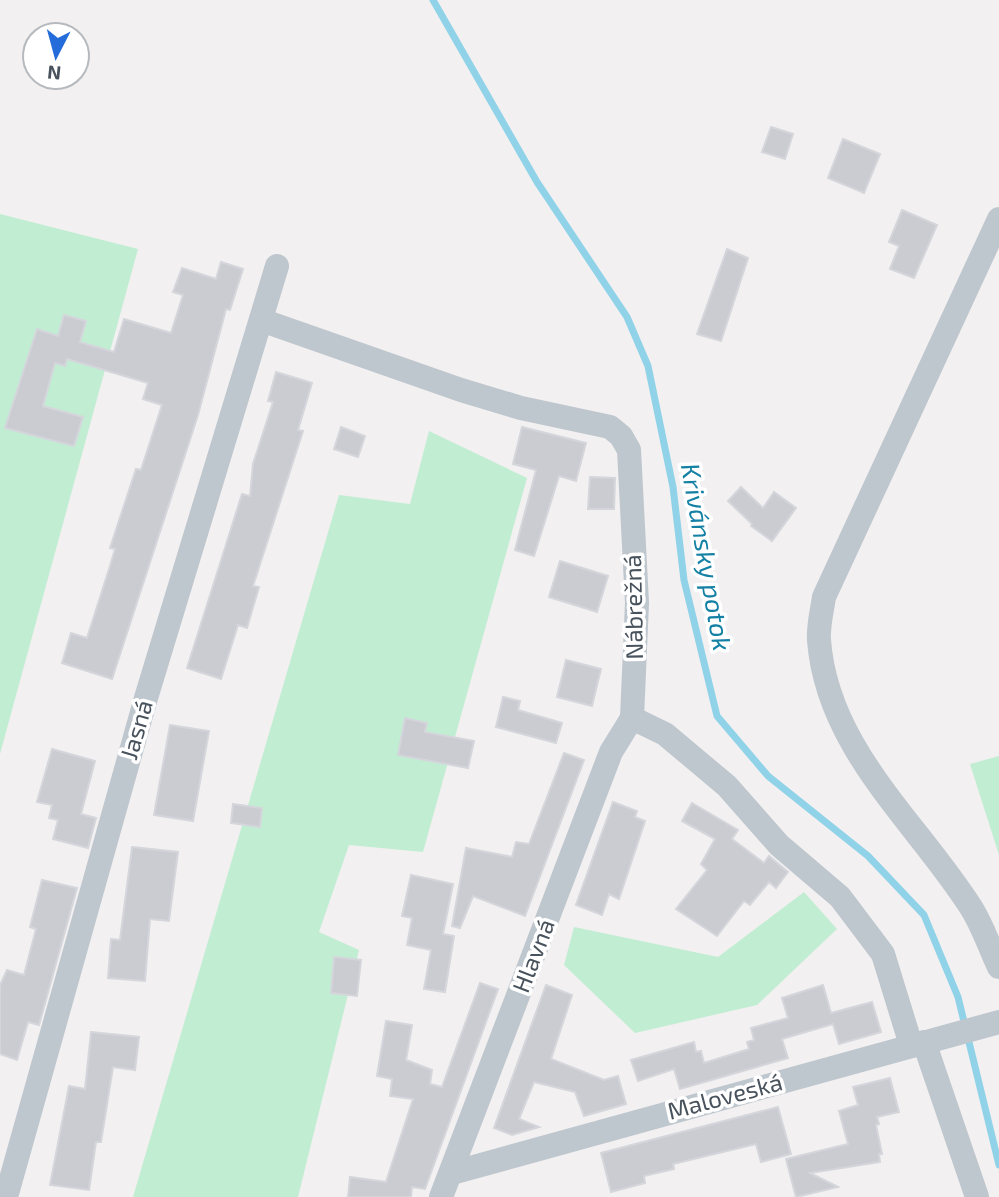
<svg xmlns="http://www.w3.org/2000/svg" width="999" height="1197" font-family="'Exo 2',sans-serif">
<style>
.green{fill:#c1edd3}
.lines{fill:none;stroke-linecap:round;stroke-linejoin:round}
.stream{stroke:#90d2e8;stroke-width:7}
.building{fill:#caccd2;stroke:#d4d6db;stroke-width:2}
.minor{stroke:#bec6ce;stroke-width:24}
.labels{text-anchor:middle;stroke-width:7;stroke-linejoin:round;paint-order:stroke}
.street-label{font-size:24px;fill:#48525c;stroke:#fff}
.water-label{font-size:26px;font-style:italic;fill:#1480a4;stroke:#fff}
</style>
<rect width="100%" height="100%" fill="#f2f0f0"/>
<g class="green">
<path d="M0,214L138,249L0,754Z"/>
<path d="M429,431L527,478L423,852L349,845L319,932L359,950L298,1197H133L339,495L410,504Z"/>
<path d="M999,756V855L970,764Z"/>
<path d="M804,892L837,929L757,1005L635,1033L564,965L574,927L718,957Z"/>
</g>
<g class="lines">
<path class="stream" d="M433,0L537,182L627,317L648,366L673,487L684,580L717,716L768,776L868,856L924,915L958,997L999,1165"/>
</g>
<g class="building">
<path d="M771,127L793,134L785,159L762,152Z"/>
<path d="M843,139L880,154L864,193L828,178Z"/>
<path d="M902,210L937,225L914,278L890,269L899,246L889,242Z"/>
<path d="M727,249L748,258L721,341L697,334Z"/>
<path d="M221,262L243,269L230,310L226,309L198,415L112,679L62,663L71,633L87,638L110,566L115,549L110,548L136,469L141,470L162,405L143,399L148,383L67,359L65,366L55,363L43,406L83,417L74,446L5,428L37,329L58,336L64,315L86,321L80,342L114,352L124,319L171,333L183,295L173,292L182,268L216,279Z"/>
<path d="M276,372L312,383L298,430L303,431L253,586L259,587L247,628L238,625L221,679L187,668L242,494L250,496L253,464L273,402L268,401Z"/>
<path d="M341,427L365,436L358,457L334,449Z"/>
<path d="M522,427L586,443L576,481L559,476L534,556L515,550L536,470L513,464Z"/>
<path d="M590,477L615,478L614,509H588Z"/>
<path d="M741,487L763,508L774,492L796,508L772,541L751,526L752,524L728,501Z"/>
<path d="M560,561L608,576L597,612L549,597Z"/>
<path d="M566,660L601,669L592,706L557,697Z"/>
<path d="M503,697L520,701L518,710L562,723L556,743L496,727Z"/>
<path d="M405,718L427,723L425,732L474,741L468,768L398,755Z"/>
<path d="M170,725L209,731L193,821L154,815Z"/>
<path d="M52,749L95,761L81,814L96,818L88,848L53,839L58,820L49,818L52,805L37,802Z"/>
<path d="M564,753L584,760L525,916L473,896L460,928L452,926L466,848L512,857L516,842L529,844Z"/>
<path d="M613,802L637,811L635,817L645,821L619,899L609,894L602,915L576,905Z"/>
<path d="M692,803L738,830L732,839L764,863L769,856L788,872L776,888L769,882L750,905L744,901L717,936L676,909L707,870L701,864L715,839L682,821Z"/>
<path d="M233,804L262,808L260,827L231,823Z"/>
<path d="M132,847L178,852L169,921L150,919L145,981L108,978L111,939L120,940Z"/>
<path d="M411,875L453,884L443,934L454,936L445,992L424,989L431,950L407,945L412,918L402,916Z"/>
<path d="M42,880L77,888L39,1025L28,1022L17,1060L0,1054V985L7,970L24,975L36,929L30,927Z"/>
<path d="M334,957L361,960L357,996L331,993Z"/>
<path d="M480,983L498,989L425,1189L412,1187L411,1197H348L350,1177L386,1182L413,1099L390,1096L392,1079L377,1076L386,1021L412,1025L406,1060L432,1070L430,1084L442,1087Z"/>
<path d="M546,985L572,995L551,1059L604,1080L618,1076L626,1104L584,1116L575,1092L534,1082L519,1119L539,1127L512,1135L494,1128Z"/>
<path d="M823,985L831,1013L872,1002L881,1032L839,1044L833,1024L782,1039L788,1058L680,1089L674,1069L638,1081L631,1060L694,1042L696,1052L701,1051L704,1063L749,1049L747,1042L754,1040L751,1028L788,1018L782,998Z"/>
<path d="M91,1032L139,1037L135,1070L113,1067L101,1142H96L89,1190L50,1185L69,1086L85,1089Z"/>
<path d="M890,1078L899,1112L877,1117L879,1124L876,1125L882,1154H879L880,1162L810,1173L838,1187L796,1197L786,1159L848,1144L839,1111L858,1105L853,1087Z"/>
<path d="M778,1107L791,1154L761,1162L756,1144L673,1164L674,1169L644,1176L645,1183L611,1192L601,1153Z"/>
</g>
<g class="lines">
<g class="minor">
<path d="M999,219L824,597C822,611 818,626 819,640C827,749 917,822 972,909C983,927 990,948 999,967"/>
<path d="M261,320L461,390L521,408L610,427L621,436L629,450L637,603L632,718L665,734L727,786L779,845L840,897L883,954L911,1045"/>
<path d="M924,1042L977,1197"/>
<path d="M452,1173L999,1022"/>
<path d="M6,1197L146,698L277,266"/>
<path d="M441,1197L611,752L632,718"/>
</g>
</g>
<g class="labels">
<g class="street-label">
<text transform="translate(634 607) rotate(-91)" y="8">Nábrežná</text>
<text transform="translate(137 730) rotate(-74)" y="8">Jasná</text>
<text transform="translate(534 956) rotate(-69)" y="8">Hlavná</text>
<text transform="translate(725 1097) rotate(-15)" y="8">Maloveská</text>
</g>
<g class="water-label">
<text transform="translate(706 557) rotate(80)" y="9">Krivánsky potok</text>
</g>
</g>
<g transform="translate(56 56) rotate(186)"><circle r="33" fill="#ffffff" stroke="#b6babe" stroke-width="2"/>
<path d="M0-5L12 26L0 18L-12 26Z" fill="#236cd9"/>
<text y="-10" font-size="19" font-weight="bold" text-anchor="middle" fill="#48525c">N</text>
</g>
</svg>
